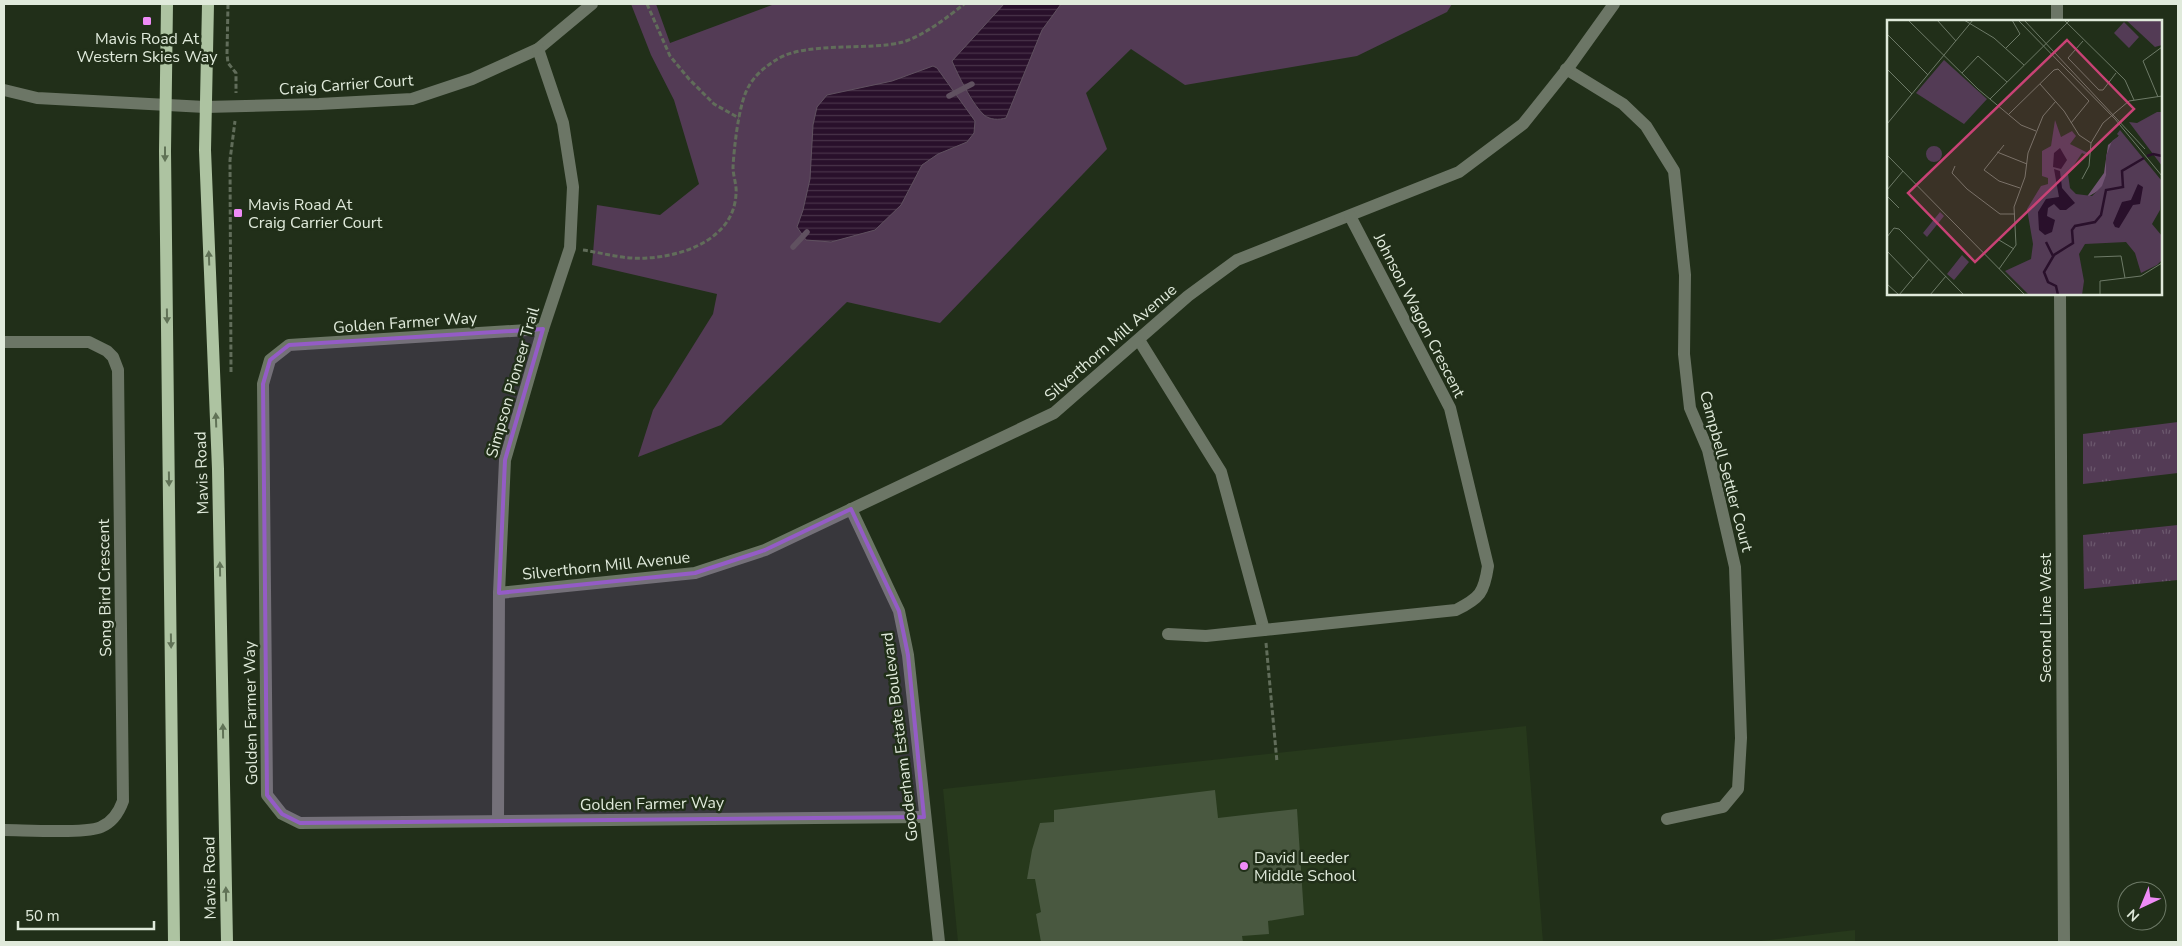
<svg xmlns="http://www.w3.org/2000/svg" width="2182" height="946" font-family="'Nunito Sans',sans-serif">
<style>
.built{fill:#27391c}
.grass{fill:url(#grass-tufts)}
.park{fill:#533b55}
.water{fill:url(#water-rules);stroke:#605160}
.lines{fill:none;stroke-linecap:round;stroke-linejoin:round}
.stream{stroke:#605160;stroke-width:5.5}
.building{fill:#495840}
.path{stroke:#616d5a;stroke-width:3;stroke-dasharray:5 2.5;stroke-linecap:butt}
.minor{stroke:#6c7666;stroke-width:12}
.major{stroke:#adc3a1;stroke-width:12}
.oneway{fill:#607256}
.marked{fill:#945cc6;fill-opacity:0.2;stroke:#945cc6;stroke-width:4;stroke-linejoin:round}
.poi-dot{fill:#ef8bf7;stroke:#212f19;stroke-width:2}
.labels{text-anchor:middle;stroke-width:5;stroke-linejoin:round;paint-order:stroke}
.poi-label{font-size:16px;fill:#e0eadb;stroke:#212f19;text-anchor:start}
.street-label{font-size:16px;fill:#e0eadb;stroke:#212f19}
.inset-river{fill:none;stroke:#29102b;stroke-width:2.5}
.inset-road{fill:none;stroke:#6d7a67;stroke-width:1}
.view{fill:#c84275;fill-opacity:0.15;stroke:#c84275;stroke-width:2.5}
.inset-edge{fill:none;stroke:#e0eadb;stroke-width:2.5}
</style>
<defs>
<pattern id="grass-tufts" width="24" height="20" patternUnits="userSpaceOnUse" patternTransform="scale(1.25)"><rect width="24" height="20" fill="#533b55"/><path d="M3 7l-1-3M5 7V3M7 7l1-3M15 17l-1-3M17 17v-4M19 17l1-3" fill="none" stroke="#6b586d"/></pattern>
<pattern id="water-rules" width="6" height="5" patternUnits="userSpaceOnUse" patternTransform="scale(1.25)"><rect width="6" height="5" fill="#29102b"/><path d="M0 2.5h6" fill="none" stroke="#483349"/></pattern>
</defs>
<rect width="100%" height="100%" fill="#212f19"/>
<g class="built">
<path d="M1526,726L1543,942H958L943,789Z"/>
<path d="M1855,930V942H1752Z"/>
</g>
<g class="grass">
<path d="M2178,422V473L2083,484V434Z"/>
<path d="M2178,525V580L2084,589L2083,535Z"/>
</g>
<path class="park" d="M631,4H656L670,43L772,5L1452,4L1447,12L1357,56L1185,85L1131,49L1086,93L1107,149L940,323L847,302L721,425L638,457L653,410L713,314L717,294L592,265L597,205L660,215L699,184L674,100L651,55Z"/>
<g class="water">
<path d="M1004,4H1061L1042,30L1006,118C999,120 990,120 984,115C972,104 958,75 952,61Z"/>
<path d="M933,66L937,68L975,121L974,133L967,142L938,154L922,165L901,205L875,230L831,242L806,240L797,227L803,210L810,179L813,125L817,107L827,95L892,81Z"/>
</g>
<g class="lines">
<g class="stream">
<path d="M949,96L972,84"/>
<path d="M793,247L807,232"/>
</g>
</g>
<path class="building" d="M1215,790L1218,818L1297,809L1304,915L1268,921L1269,934L1242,936L1243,942H1041L1036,914L1041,912L1035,879H1027L1032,850L1040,823L1054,822V810Z"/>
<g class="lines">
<g class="path">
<path d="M228,4L227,54L228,63L236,73V93"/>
<path d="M647,4L670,56L689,79L714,104L739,118"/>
<path d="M583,250C603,253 626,260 647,258C685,256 734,238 736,194C737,185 733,176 733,167C734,148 739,101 749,86C755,75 766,66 776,60C804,41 870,51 903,42C923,36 948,17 964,4"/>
<path d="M231,372L230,160L235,121"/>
<path d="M1266,643L1277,762"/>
</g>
<g class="minor">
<path d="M2057,4V21"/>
<path d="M1566,69L1623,104L1646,126L1674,171L1685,275L1684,354L1690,408L1708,450L1735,567L1741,738L1738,789L1723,807L1667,819"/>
<path d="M4,90L37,98L205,107L319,104L412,99L472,79L538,49L592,4"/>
<path d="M2060,294L2064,942"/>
<path d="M543,329L289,345L270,360L263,384L267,795L282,814L300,823L924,817"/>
<path d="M1139,340L1221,472L1264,630"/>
<path d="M4,342H89L107,351L113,357L118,370L123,801C119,812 113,822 101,827C87,834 24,830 4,830"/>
<path d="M851,509L899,611L908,655L939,942"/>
<path d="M499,593L695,573L765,550L1054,413L1188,296L1237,260L1459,172L1523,124L1571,64L1614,4"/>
<path d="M1168,634L1206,636L1456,610C1480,598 1484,593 1488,566L1450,408L1350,216"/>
<path d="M498,821L499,593L505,460L543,329L570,248L573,187L563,123L538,49"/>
</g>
<g class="major">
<path d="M167,4L165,151L174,942"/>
<path d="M208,4L205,150L218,469L227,942"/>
</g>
</g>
<defs><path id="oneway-solid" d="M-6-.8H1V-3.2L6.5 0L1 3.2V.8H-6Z" transform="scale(1.25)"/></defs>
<g class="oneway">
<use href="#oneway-solid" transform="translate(165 154) rotate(90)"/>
<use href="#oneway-solid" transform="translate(209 258) rotate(-92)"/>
<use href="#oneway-solid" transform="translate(167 316) rotate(89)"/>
<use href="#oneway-solid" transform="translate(216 420) rotate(-92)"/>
<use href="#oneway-solid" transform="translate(169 479) rotate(89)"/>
<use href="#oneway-solid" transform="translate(220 569) rotate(-91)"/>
<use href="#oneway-solid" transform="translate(171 641) rotate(89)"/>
<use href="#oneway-solid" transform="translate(223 731) rotate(-91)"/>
<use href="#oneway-solid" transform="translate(226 894) rotate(-91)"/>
</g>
<path class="marked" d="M543,329L505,460L499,593L695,573L765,550L851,509L899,611L908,655L924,817L300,823L282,814L267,795L263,384L270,360L289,345Z"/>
<g class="poi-dot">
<rect x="142" y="16" width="10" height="10" rx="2.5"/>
<rect x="233" y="208" width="10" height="10" rx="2.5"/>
<circle cx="1244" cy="866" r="5"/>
</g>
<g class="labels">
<g class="poi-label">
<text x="147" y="44" text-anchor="middle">Mavis Road At<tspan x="147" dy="18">Western Skies Way</tspan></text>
<text x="248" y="210">Mavis Road At<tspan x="248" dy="18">Craig Carrier Court</tspan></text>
<text x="1254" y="863">David Leeder<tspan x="1254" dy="18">Middle School</tspan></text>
</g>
<g class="street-label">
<text transform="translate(346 84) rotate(-4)" y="6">Craig Carrier Court</text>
<text transform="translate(1420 315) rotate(63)" y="6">Johnson Wagon Crescent</text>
<text transform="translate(405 322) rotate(-4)" y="6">Golden Farmer Way</text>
<text transform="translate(1110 342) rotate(-41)" y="6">Silverthorn Mill Avenue</text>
<text transform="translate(512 382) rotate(-74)" y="6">Simpson Pioneer Trail</text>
<text transform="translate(1727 471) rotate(75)" y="6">Campbell Settler Court</text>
<text transform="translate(201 473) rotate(-92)" y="6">Mavis Road</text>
<text transform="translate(606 565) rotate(-6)" y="6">Silverthorn Mill Avenue</text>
<text transform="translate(104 588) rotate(-91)" y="6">Song Bird Crescent</text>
<text transform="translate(2045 618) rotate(-90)" y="6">Second Line West</text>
<text transform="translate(250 713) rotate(-91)" y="6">Golden Farmer Way</text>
<text transform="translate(899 737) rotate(-97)" y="6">Gooderham Estate Boulevard</text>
<text transform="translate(652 803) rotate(-1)" y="6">Golden Farmer Way</text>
<text transform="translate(209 878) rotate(-91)" y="6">Mavis Road</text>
</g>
</g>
<g transform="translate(1887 20)">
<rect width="275" height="275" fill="#212f19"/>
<path d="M53,192L57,196L40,217L36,213ZM75,235L82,242L67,260L60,254Z" fill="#533b55"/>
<path d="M232,116L238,127L221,165L199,178L217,153L221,125Z" fill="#715473"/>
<path d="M239,0H275V25L268,27ZM237,2L252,17L242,28L227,13ZM57,40L100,79L77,104L29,73ZM270,92H275V146L242,102L250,103ZM168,100L174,117L185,111L189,116L183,124L201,133V136L195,133L181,154L183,168L189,174L205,176L215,166L219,155V136L225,121L232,116L230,114L233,110L274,160L273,190L265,204L275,216V240L270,245L254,253L248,233L239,222L198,224L192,234L197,261L195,275H142L118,251L144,239L146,224L140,189L154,166L161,164V158L155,156V131L164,126ZM39 134a8 8 0 1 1 16 0a8 8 0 1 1-16 0Z" fill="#533b55"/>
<path d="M173,128L180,140L174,149L166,147L167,133ZM167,149L173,151L175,168L188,183L179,190H173L167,184L161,188L160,196L168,200L165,212L158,215L152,210L151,192L159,179L172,177ZM251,164L256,167L253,184L246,185L232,208L228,207L226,203L235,182L244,180Z" fill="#29102b"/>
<path class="inset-river" d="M260,136L266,134L275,136M159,222L166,236M178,228L186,223L185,210L188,206L208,202L214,195L219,170L236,167L235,151L257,138M171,275L169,266L161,262L157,252L167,235L178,228"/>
<path class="inset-road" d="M21,0L91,69L134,105L149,111M50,0L69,21M77,0L107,18L137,45M131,0L228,99L275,156M137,0L258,129M177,0L238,60L247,80M0,14L41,55M196,21L181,38L212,70H216L229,53M119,28L133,14L125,0M0,49L25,74M75,53L91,36L120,62M153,64L177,91L192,115L204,123M271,77L256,41L275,27M103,79L183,0M122,94L167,50L171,49L202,81L184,103M0,104L86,0M117,125L97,150L112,161L133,168M110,132L140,144M0,135L138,275M68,146L65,153L80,169L113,194H128M195,159L202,146L204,123L216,103L242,81L275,76M0,170L16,151M0,176L12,188M0,217L7,208L12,209L77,275M112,220L127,229M0,231L26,258M207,237L234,236L238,258M112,249L129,225L127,187L138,157L141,133L156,96L169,81M0,264L12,275M12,275L42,239M43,275L59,256M213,275V261L254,256L275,243"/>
<path class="view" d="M180,20L247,89L88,242L21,173Z"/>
<rect width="275" height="275" class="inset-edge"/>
</g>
<rect width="2182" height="946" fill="none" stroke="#e0eadb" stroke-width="10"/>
<g transform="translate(2142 906) rotate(224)"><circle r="24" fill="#212f19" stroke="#6d7a67"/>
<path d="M0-4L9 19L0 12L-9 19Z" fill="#ef8bf7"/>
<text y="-8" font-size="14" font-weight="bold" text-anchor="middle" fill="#e0eadb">N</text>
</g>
<path d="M18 921v8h136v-8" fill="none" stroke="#e0eadb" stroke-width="2.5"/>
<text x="25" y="921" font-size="15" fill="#e0eadb" stroke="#212f19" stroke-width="4" paint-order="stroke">50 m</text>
</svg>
